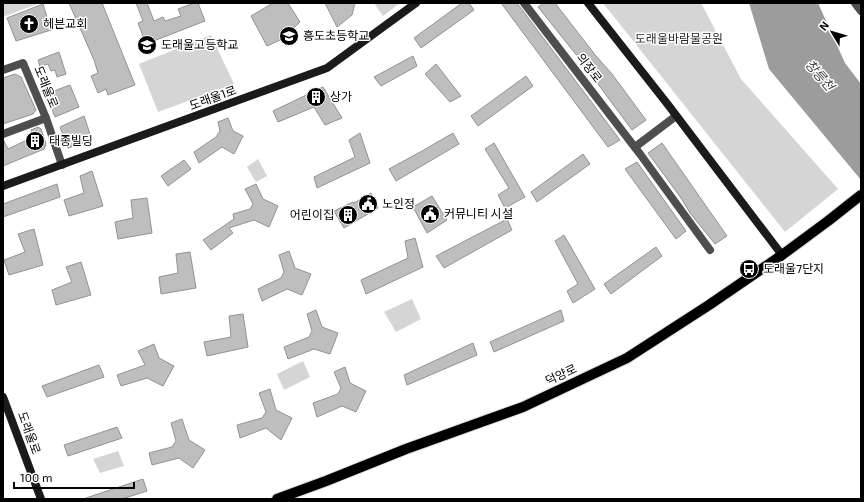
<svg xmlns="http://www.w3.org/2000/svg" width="864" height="502" font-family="'Exo 2','Noto Sans KR',sans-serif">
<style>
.green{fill:#d5d5d5}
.water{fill:#9c9c9c}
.building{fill:#bebebe;stroke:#929292}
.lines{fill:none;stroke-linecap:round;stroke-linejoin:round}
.primary-casing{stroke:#dbdbdb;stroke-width:12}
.street{stroke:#4e4e4e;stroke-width:8}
.secondary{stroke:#1b1b1b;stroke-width:8}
.primary{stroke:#000;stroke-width:10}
.labels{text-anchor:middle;stroke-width:3;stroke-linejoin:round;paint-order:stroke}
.poi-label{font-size:12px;fill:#000;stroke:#fff;text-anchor:start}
.park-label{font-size:12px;fill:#2c2c2c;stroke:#fff}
.street-label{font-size:12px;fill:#000;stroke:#fff}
.water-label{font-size:13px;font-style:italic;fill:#3d3d3d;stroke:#fff}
</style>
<rect width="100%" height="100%" fill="#fff"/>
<g class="green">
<path d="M3,3H40L3,17Z"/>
<path d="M374,3H400L383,16Z"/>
<path d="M603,3H701L741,79L838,189L785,232Z"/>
<path d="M211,35L234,84L158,112L139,64Z"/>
<path d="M258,159L267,176L256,182L247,167Z"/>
<path d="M412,299L421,319L396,332L384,312Z"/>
<path d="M303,361L310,377L284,390L277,374Z"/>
<path d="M118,451L124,466L100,473L93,459Z"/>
</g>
<path class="water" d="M749,3H818L845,63L861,84V180L769,69Z"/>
<g class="building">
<path d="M69,3H102L135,85L108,95L106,89L98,93L91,76L98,73L94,60Z"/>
<path d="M136,3H147L154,21L163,17L165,21L181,16L178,9L194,3H198L205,21L146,44L138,23L143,21Z"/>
<path d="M273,3H288L300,22L288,33L289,36L267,46L251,16Z"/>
<path d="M325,3H355L352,15L337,27Z"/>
<path d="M462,3H469L474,10L421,48L414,38Z"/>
<path d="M501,3H517L620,140L608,147Z"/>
<path d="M544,3H555L596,56L612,74L646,120L632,130L578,57L538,7Z"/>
<path d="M43,4L51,30L16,41L7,18Z"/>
<path d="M59,52L66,74L57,77L55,70L51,71L48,64L40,67L38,60Z"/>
<path d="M413,56L417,66L381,86L374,77Z"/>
<path d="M436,64L461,96L450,102L425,74Z"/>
<path d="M15,74L21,77L36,110L33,114L3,124V78Z"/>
<path d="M526,76L533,86L478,126L471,116Z"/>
<path d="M70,85L79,107L55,117L46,94Z"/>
<path d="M323,87L342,118L325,125L314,107L278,122L273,111Z"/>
<path d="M84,116L92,140L68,148L60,127Z"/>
<path d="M228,118L233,131L243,136L234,154L222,147L199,163L194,152L216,137L220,131L218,122Z"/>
<path d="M38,127L41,129L46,144L44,149L3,166V139L8,149L33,137L31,130Z"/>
<path d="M360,133L370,163L317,188L314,177L355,157L349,140Z"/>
<path d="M453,133L459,144L396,181L389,169L422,151Z"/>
<path d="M494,143L525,197L505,208L498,195L509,188L485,149Z"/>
<path d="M662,143L727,236L715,244L690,213L681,198L648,153Z"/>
<path d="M583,154L590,164L537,202L531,192Z"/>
<path d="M184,160L191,169L168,186L161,176Z"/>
<path d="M637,162L686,231L676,239L625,169Z"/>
<path d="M92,171L103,206L69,216L64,200L84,193L80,176Z"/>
<path d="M57,184L60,197L3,217V204Z"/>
<path d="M256,184L263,199L278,206L269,227L254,220L229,228L233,233L211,250L203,240L234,219L233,214L250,209L253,204L245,189Z"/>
<path d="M371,193L378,208L344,228L334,211L353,202L354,203Z"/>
<path d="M432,196L447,220L427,233L413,207Z"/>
<path d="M147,198L152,233L118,239L115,222L133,218L131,200Z"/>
<path d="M507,219L512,230L444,268L436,256Z"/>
<path d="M34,229L43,265L9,275L4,260L25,252L18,234Z"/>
<path d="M564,235L595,289L573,303L567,291L578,284L555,241Z"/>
<path d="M415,238L423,267L366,294L361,280L408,258L405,241Z"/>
<path d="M656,247L662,256L611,294L604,284Z"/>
<path d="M289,251L295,268L311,274L302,295L287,289L262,301L258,289L281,278L284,272L279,255Z"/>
<path d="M190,252L196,288L161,294L159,277L178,273L176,254Z"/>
<path d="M81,262L91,295L56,305L52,290L72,282L66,267Z"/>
<path d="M316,310L322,327L338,333L330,354L314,349L288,359L284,347L309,337L312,331L307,314Z"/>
<path d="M561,310L564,321L494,352L490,342Z"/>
<path d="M243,314L248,347L207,356L204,342L231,337L229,316Z"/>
<path d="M473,343L477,355L407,385L404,375Z"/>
<path d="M154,344L159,358L174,366L163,386L147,378L121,386L117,375L145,365L138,351Z"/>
<path d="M99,365L104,377L47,397L42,386Z"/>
<path d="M345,367L350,383L366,391L356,412L342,406L317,417L313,403L338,394L341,388L334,372Z"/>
<path d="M270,389L276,410L292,418L281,440L266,428L240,438L237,425L262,418L266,412L259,393Z"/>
<path d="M182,419L189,440L205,450L193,468L179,458L152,465L149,453L172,447L176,441L171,423Z"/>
<path d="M117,427L122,438L68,456L64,445Z"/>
<path d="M143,479L147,491L122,499H87L86,498Z"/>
</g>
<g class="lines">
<g class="primary-casing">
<path id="primary" d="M277,499L326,481L406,449L523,407L627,358L709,305L782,255L828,221L861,195"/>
</g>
<g class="street">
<path d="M524,3L640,154L710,250"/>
<path d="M855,3L861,11"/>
<path d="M3,70L23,63L46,118L62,165"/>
<path d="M3,134L46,118"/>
<path d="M635,147L676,116"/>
</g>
<g class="secondary">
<path d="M588,3L669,106L782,255"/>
<path d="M3,186L327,68L416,3"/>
<path d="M3,397L41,499"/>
</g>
<use href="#primary" class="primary"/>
</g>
<defs>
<g id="church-disc" transform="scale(1)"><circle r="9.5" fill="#000" stroke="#fff"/><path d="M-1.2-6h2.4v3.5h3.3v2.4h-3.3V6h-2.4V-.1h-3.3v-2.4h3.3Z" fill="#fff"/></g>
<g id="school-disc" transform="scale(1)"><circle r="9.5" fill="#000" stroke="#fff"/><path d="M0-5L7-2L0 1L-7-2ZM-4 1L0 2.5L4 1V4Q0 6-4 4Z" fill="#fff"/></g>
<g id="building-disc" transform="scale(1)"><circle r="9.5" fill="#000" stroke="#fff"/><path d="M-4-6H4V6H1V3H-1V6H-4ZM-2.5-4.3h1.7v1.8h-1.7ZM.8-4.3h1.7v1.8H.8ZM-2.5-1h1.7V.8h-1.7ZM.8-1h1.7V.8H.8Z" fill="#fff"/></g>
<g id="civic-disc" transform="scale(1)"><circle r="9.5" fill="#000" stroke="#fff"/><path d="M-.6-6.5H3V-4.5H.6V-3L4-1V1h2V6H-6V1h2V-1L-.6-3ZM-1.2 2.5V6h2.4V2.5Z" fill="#fff"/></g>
<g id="bus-disc" transform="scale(1)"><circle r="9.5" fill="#000" stroke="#fff"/><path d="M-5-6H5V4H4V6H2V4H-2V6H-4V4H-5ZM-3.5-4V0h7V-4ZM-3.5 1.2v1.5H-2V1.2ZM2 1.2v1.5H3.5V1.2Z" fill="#fff"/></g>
</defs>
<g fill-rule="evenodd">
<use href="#church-disc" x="29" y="24"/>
<use href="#school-disc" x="289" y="36"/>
<use href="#school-disc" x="147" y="45"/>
<use href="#building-disc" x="316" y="97"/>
<use href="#building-disc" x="35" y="141"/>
<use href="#civic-disc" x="368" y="204"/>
<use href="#civic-disc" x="430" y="214"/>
<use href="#building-disc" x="348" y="215"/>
<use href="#bus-disc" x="749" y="269"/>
</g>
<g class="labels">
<g class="poi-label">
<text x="43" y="28">헤븐교회</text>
<text x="303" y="40">흥도초등학교</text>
<text x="161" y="49">도래울고등학교</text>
<text x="330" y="101">상가</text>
<text x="49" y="145">태종빌딩</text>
<text x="382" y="208">노인정</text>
<text x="444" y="218">커뮤니티 시설</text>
<text x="334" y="219" text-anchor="end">어린이집</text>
<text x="763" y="273">도래울7단지</text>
</g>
<g class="park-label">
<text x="679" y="43">도래울바람물공원</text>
</g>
<g class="street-label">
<text transform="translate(589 68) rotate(53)" y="4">의장로</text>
<text transform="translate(46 87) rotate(68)" y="4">도래울로</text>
<text transform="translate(213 98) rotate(-20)" y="4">도래울1로</text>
<text transform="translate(561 375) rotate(-25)" y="4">덕양로</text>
<text transform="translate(29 433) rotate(70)" y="4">도래울로</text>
</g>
<g class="water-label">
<text transform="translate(820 75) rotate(49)" y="5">창릉천</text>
</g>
</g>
<rect width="864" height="502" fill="none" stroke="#000000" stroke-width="8"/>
<g transform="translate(832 32) rotate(308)" stroke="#ffffff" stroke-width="3" paint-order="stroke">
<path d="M0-3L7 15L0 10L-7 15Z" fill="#000000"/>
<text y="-6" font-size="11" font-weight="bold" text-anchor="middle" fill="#000000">N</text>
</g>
<path d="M14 482v6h120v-6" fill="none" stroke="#000000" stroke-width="2"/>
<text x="20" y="482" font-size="12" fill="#000000" stroke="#ffffff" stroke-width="3" paint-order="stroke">100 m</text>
</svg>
